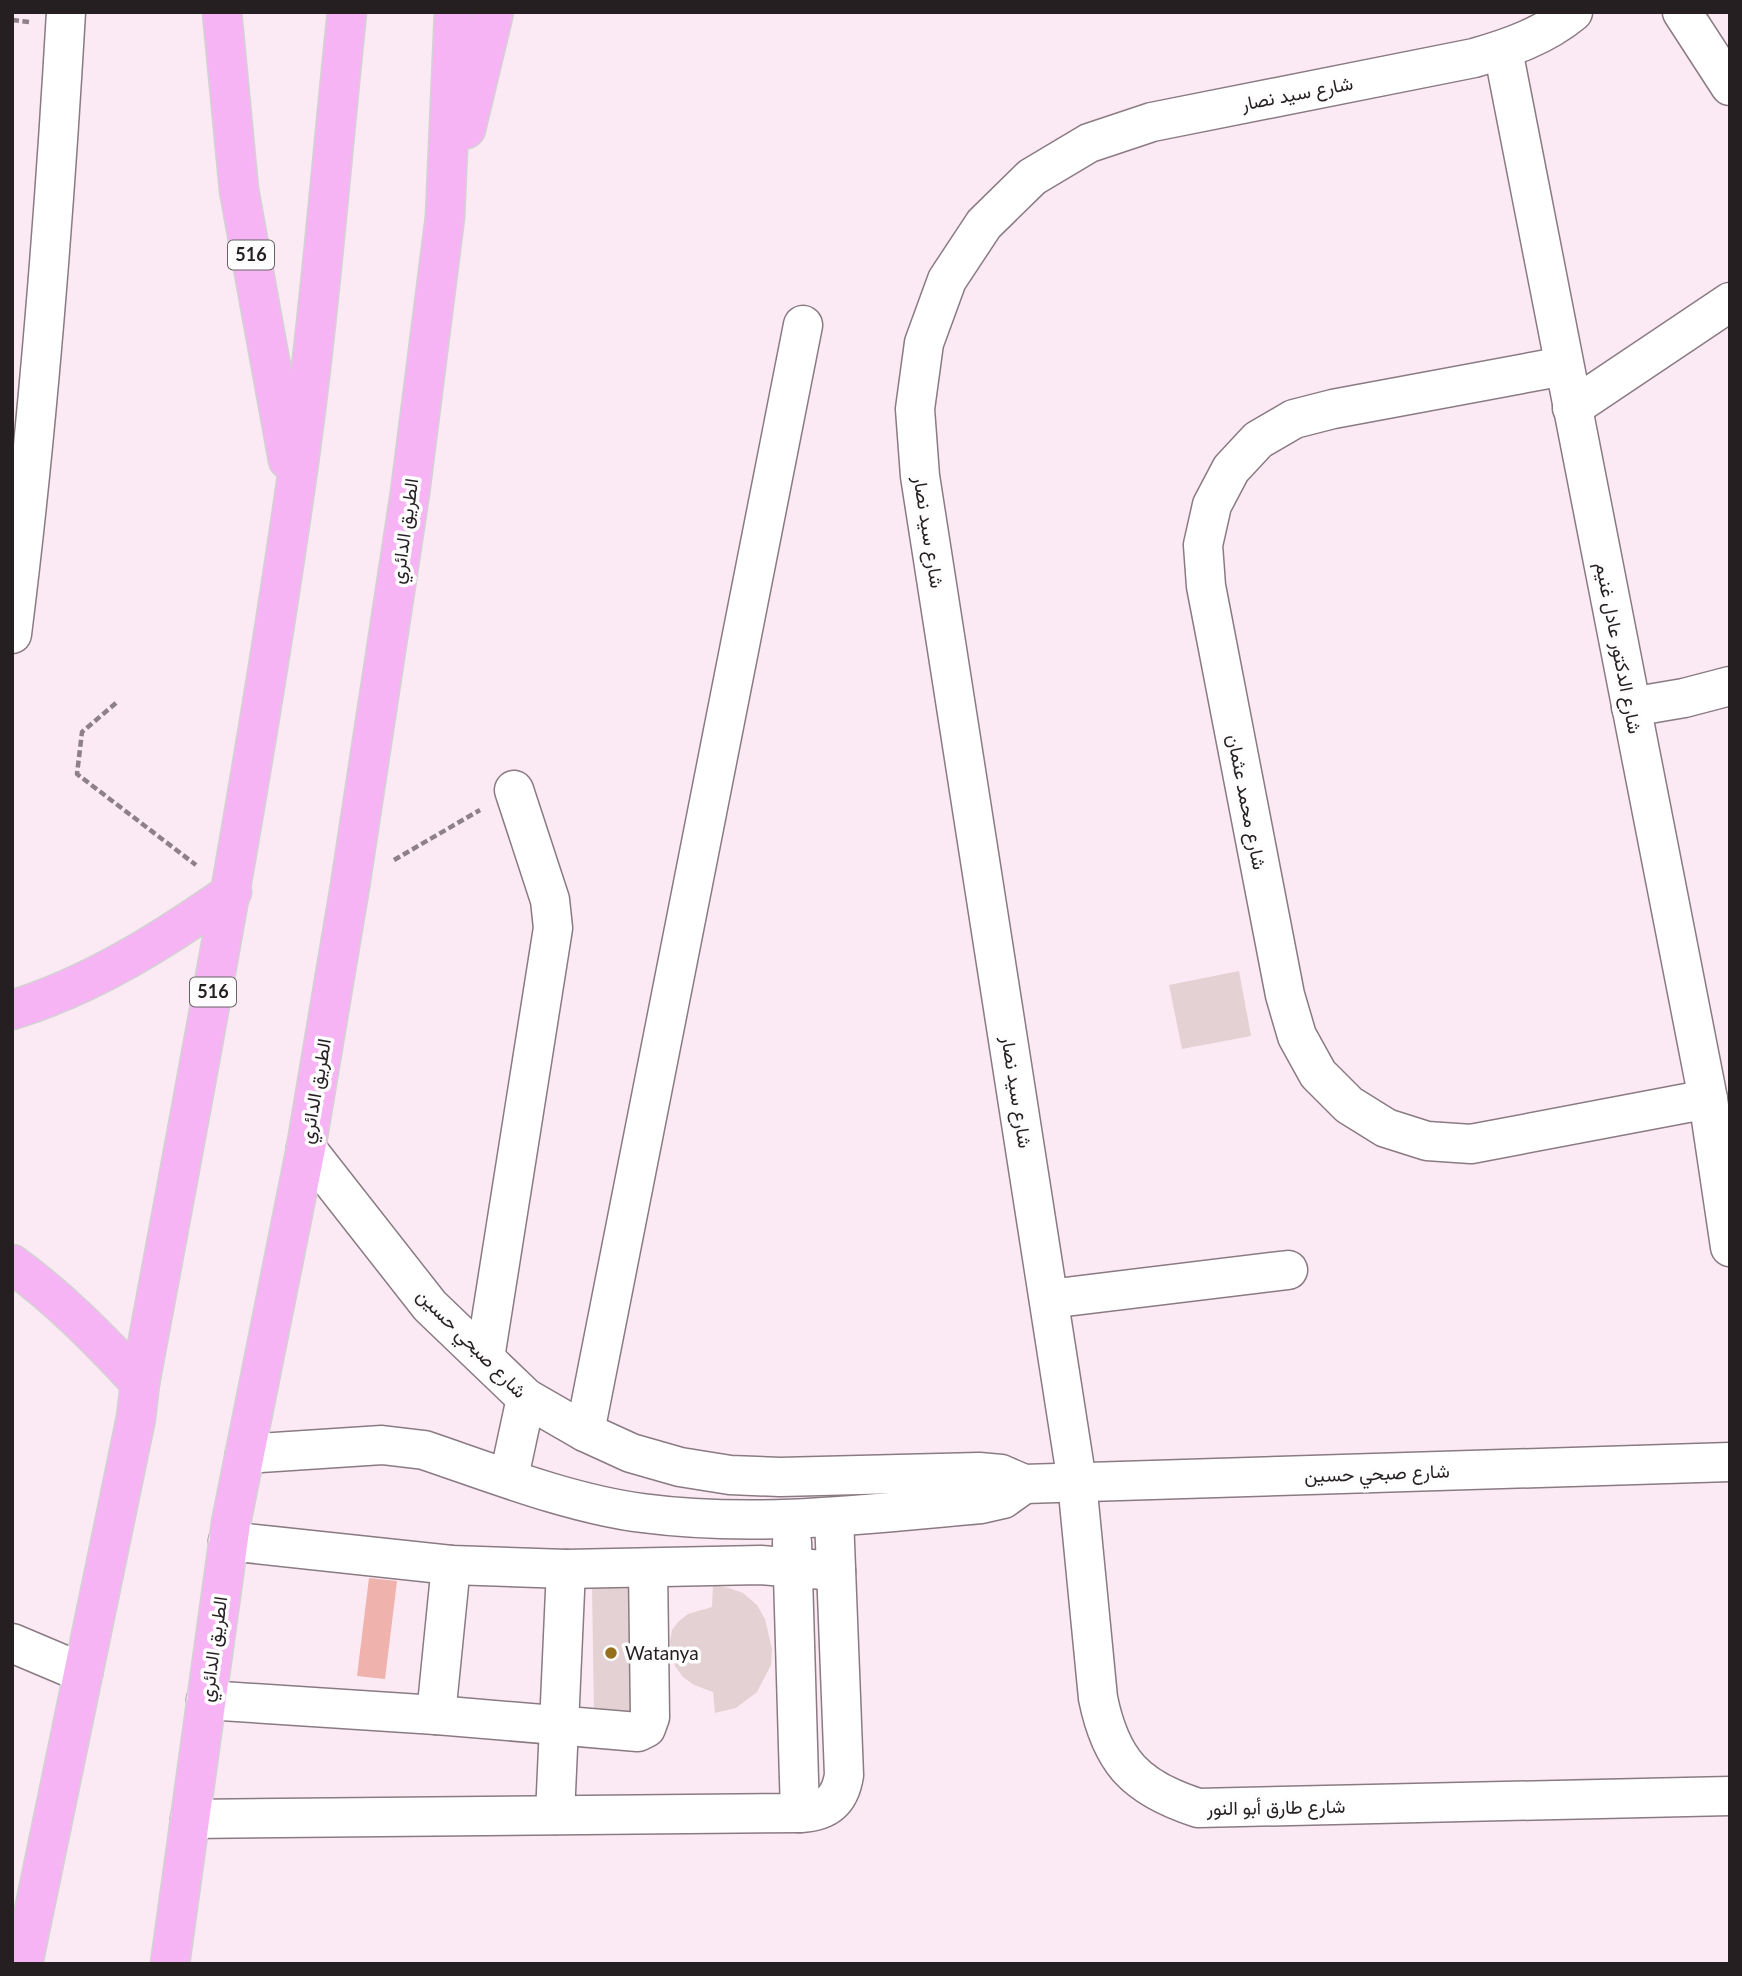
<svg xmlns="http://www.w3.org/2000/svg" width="1742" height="1976" font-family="Lato,Vazirmatn,sans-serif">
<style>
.green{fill:#f0b2ad}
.building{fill:#e4d1d4}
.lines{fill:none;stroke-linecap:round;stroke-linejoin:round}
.minor-casing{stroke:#8a7a82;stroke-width:41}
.highway-casing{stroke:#d3d2d3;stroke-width:41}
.path{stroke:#8d8187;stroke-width:4.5;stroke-dasharray:7 3.5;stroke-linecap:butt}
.minor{stroke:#fff;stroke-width:38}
.highway{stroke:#f6b4f4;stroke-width:38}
.poi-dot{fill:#97701b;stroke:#fdfdfd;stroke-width:2.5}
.labels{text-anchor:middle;stroke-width:7;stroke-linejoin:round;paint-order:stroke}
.shield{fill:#fdfdfd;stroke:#666264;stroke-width:2}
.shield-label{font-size:18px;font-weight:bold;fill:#251f22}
.street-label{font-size:19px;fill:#251f22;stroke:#fdfdfd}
.poi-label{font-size:19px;fill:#251f22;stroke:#fdfdfd;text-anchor:start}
</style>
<rect width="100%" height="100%" fill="#fbeaf3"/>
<path class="green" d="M369,1578L397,1581L385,1679L357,1676Z"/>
<g class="building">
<path d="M1239,971L1251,1036L1182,1049L1169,985Z"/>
<path d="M713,1585L729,1588L743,1593L757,1605L765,1619L772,1649L771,1665L757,1692L736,1708L715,1713L713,1692L694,1685L683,1677L675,1666L671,1652L670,1641L672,1630L678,1622L688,1614L712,1607Z"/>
<path d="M641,1586L642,1714L594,1715L592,1587Z"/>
</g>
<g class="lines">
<g class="minor-casing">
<g id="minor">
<path d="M1573,12C1544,36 1509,48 1474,58L1152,122L1089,143L1032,177L984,224L947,280L924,343L915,409L920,476L1077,1482L1098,1698C1111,1762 1136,1788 1198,1808L1730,1796"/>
<path d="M1682,12L1730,86"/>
<path d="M1503,50L1708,1099L1730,1247"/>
<path d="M1564,366L1333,409L1294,419L1258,440L1231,469L1212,505L1203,545L1206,586L1285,995L1297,1036L1318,1074L1349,1105L1386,1128L1427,1141L1471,1144L1708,1099"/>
<path d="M1572,408L1730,302"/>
<path d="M12,634C38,428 54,220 66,12"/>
<path d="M1631,707L1684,698L1730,686"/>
<path d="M306,1148L430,1306L526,1398L585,1432L631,1453L680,1467L730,1475L780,1477L979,1472L1001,1474L1024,1484L1730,1462"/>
<path d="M1049,1299L1288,1270"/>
<path d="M485,1358L553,928L550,900L514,790"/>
<path d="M585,1432L803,325"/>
<path d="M245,1454L382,1445L424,1450C492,1473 571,1504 642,1513C755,1528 868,1514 981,1504L1003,1499L1024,1484"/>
<path d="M509,1477L526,1398"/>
<path d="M228,1541L451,1565L566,1569L760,1565L836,1571"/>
<path d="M792,1542L800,1813"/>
<path d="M12,1643L83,1673"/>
<path d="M206,1700L436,1715L638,1732L646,1728L650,1717L648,1568"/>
<path d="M436,1715L451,1565"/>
<path d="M555,1815L566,1569"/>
<path d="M190,1819L800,1813C826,1812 840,1801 844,1775L834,1517"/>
</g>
</g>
<g class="highway-casing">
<g id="highway">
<path d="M222,12L239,190L288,460"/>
<path d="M466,129L494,12"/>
<path d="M12,1010C93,985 163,940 232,892"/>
<path d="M12,1264C60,1299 100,1340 140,1383"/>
<path d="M23,1964L136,1418L140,1383C195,1089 251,794 294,497C318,336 330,174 347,12"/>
<path d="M170,1964L231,1523L306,1148L350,886L410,493L445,217L454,12"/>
</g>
</g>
<g class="path">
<path d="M12,20L29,22"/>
<path d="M116,703L82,732L77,774L196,865"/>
<path d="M394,860L480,810"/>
</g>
<use href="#minor" class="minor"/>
<use href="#highway" class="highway"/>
</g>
<circle class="poi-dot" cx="611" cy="1653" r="7"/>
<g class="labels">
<g class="shield">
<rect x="228" y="240.5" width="46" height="29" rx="5"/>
<rect x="190" y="977.5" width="46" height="29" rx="5"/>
</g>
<g class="shield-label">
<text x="251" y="261">516</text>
<text x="213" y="998">516</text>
</g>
<g class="street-label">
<text transform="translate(1297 93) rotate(-11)" y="7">شارع سيد نصار</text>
<text transform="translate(404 531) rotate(-82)" y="7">الطريق الدائري</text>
<text transform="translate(929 532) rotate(81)" y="7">شارع سيد نصار</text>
<text transform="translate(1619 648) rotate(79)" y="7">شارع الدكتور عادل غنيم</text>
<text transform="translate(1247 802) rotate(79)" y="7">شارع محمد عثمان</text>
<text transform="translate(315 1091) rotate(-80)" y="7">الطريق الدائري</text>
<text transform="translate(1017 1092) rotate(81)" y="7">شارع سيد نصار</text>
<text transform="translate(472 1343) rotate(45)" y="7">شارع صبحي حسين</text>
<text transform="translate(1377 1473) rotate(-2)" y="7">شارع صبحي حسين</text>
<text transform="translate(213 1649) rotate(-82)" y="7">الطريق الدائري</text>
<text transform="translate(1276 1807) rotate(-1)" y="7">شارع طارق أبو النور</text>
</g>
<g class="poi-label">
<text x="625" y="1660">Watanya</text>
</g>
</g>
<rect width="1742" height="1976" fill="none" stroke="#251f22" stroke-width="28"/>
</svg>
